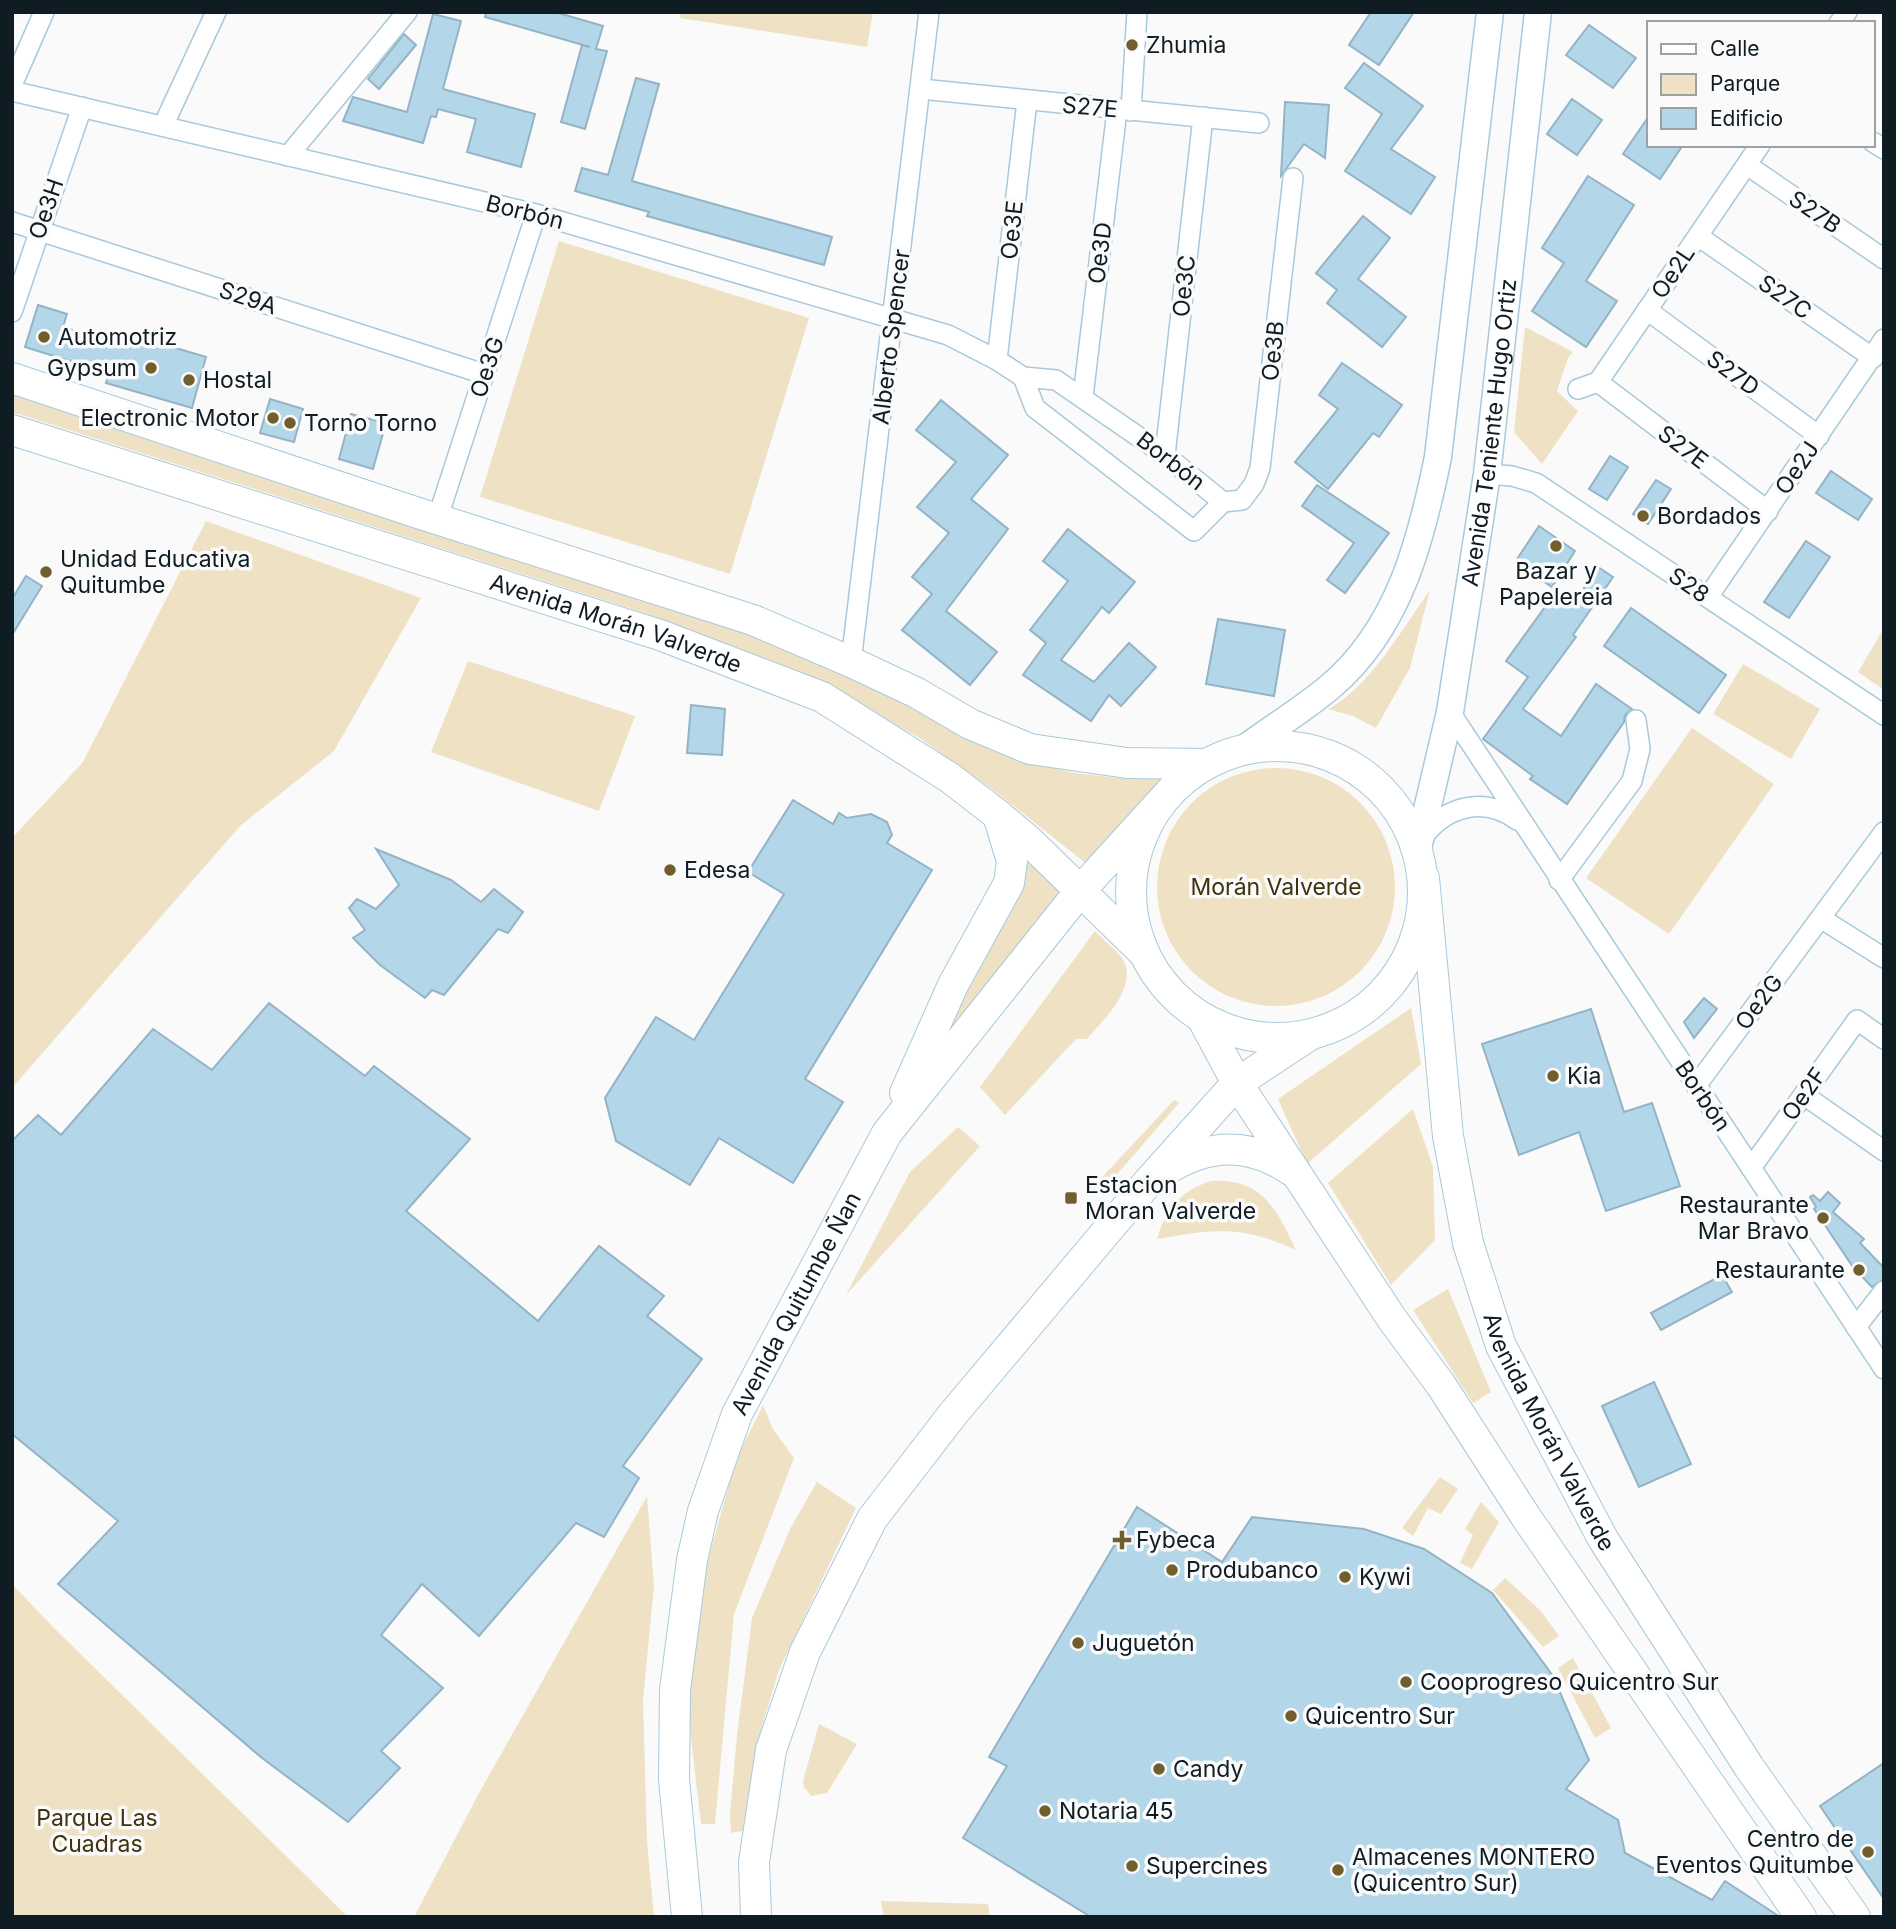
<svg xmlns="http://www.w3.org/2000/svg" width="1896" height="1929" font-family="Inter,sans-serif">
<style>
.green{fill:#efe2c4}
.building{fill:#b4d6e9;stroke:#93b4c6;stroke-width:2}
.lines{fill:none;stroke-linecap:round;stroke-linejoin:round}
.minor-casing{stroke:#a8c9dc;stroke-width:22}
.secondary-casing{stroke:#a8c9dc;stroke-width:29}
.primary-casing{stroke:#a8c9dc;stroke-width:32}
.minor{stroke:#fff;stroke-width:19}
.secondary{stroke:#fff;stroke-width:26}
.primary{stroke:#fff;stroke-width:30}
.poi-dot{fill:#715e2d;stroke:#fafafa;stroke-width:2.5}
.labels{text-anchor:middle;stroke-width:7;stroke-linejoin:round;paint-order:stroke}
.poi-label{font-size:23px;fill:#0f1c23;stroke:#fafafa;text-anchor:start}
.street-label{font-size:23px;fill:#0f1c23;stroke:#fafafa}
.park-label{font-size:23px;fill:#3f320d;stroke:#fafafa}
</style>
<rect width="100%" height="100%" fill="#fafafa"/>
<g class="green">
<path d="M681,12H873L867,47L680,18Z"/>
<path d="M559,241L809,318L730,574L480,497Z"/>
<path d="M1525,327L1573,352L1568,358L1557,391L1578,411L1542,464L1514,432Z"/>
<path d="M12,393L798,650L1022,760L1074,773L1119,778H1165L1088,865L992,789L918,737L819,683L648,614L12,412Z"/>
<path d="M206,521L421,598L334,751L240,826L12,1088V838L83,762Z"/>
<path d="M1430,590L1410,668L1376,728L1353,716L1328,709C1369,688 1403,628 1430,590Z"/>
<path d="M1884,628V690L1858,672Z"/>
<path d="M468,661L635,716L599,811L431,752Z"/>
<path d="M1743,664L1820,709L1791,759L1713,714Z"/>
<path d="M1692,728L1774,784L1669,934L1586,878Z"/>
<circle cx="1276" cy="887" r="119"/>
<path d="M1026,861L1064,893L928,1066Z"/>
<path d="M1095,931C1103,940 1116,949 1122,958C1140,986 1103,1020 1087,1039H1076L1005,1115L980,1087Z"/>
<path d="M1411,1008L1421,1064L1307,1164L1278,1099Z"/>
<path d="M1174,1100L1179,1103L1099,1195L1093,1187Z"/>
<path d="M1413,1109L1433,1167L1435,1240L1391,1285L1328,1183Z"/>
<path d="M958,1127L980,1146L846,1295L910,1172Z"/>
<path d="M1211,1181C1263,1178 1276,1209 1296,1250C1243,1225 1213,1229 1157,1239C1165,1210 1181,1190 1211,1181Z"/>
<path d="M1448,1289L1491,1392L1473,1403L1413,1310Z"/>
<path d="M763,1405L773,1429L794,1458L734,1614L715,1824H701L686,1695L695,1606L736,1460Z"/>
<path d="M1440,1477L1458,1489L1441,1514L1428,1508L1413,1536L1402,1528Z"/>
<path d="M817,1482L856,1508L779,1670L760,1733L747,1830L731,1833L730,1814L737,1735L752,1618L790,1529Z"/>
<path d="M647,1496L654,1586L643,1700L647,1841L654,1917H414L479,1793Z"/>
<path d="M1481,1502L1499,1522L1472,1569L1460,1563L1473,1535L1465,1529Z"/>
<path d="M1505,1578L1541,1611L1559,1636L1543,1647L1493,1590Z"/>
<path d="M12,1584L53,1627L348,1917H12Z"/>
<path d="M1573,1658L1611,1728L1595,1738L1558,1668Z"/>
<path d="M819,1724L857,1744L827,1793L811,1796L804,1787L803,1781Z"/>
<path d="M881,1901L988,1904L990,1917H884Z"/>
</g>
<g class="building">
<path d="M486,12H555L603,26L596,49L607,51L585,129L561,122L582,45L590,47L485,17Z"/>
<path d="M1371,12H1414L1379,65L1349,45Z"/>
<path d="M433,14L461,21L443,89L535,114L521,167L467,152L476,119L438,109L436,117L431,116L423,143L343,121L353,97L407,112Z"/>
<path d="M1589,25L1636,58L1613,88L1566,55Z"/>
<path d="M404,34L416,45L379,89L368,79Z"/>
<path d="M1364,63L1423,106L1391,149L1435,177L1411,214L1345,171L1382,114L1345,88Z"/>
<path d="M636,78L659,84L632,181L832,237L824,265L647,216L649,212L575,191L582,168L608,175Z"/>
<path d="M1572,99L1602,120L1577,155L1547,134Z"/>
<path d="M1285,102L1329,105L1325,158L1304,144L1281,176Z"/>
<path d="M1649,116V145H1683L1660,179L1623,154Z"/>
<path d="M1588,176L1634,205L1586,281L1617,301L1586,347L1532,311L1564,263L1542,248Z"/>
<path d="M1363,216L1390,238L1358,279L1406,317L1382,347L1327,303L1337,290L1316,273Z"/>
<path d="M38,305L67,314L63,327L108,341L109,337L140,346L142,338L206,357L192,408L106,383L109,373L25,347Z"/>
<path d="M1342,363L1402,405L1379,437L1373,433L1328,489L1295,462L1338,409L1319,395Z"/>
<path d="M270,399L303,409L294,442L260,433Z"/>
<path d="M941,400L1008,455L971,499L1008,529L946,611L997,652L970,685L902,630L932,594L912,577L949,533L917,507L956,462L916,430Z"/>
<path d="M351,414L386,423L373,469L339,459Z"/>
<path d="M1610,456L1628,467L1607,500L1589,489Z"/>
<path d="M1831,471L1872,499L1858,520L1816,493Z"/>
<path d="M1656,480L1671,489L1648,524L1633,514Z"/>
<path d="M1317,485L1389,533L1345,593L1327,580L1354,543L1302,506Z"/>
<path d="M1539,526L1575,551L1552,587L1515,562Z"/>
<path d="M1068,529L1135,582L1109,613L1102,607L1061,660L1094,682L1129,643L1156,667L1121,706L1109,695L1091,721L1023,675L1046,643L1030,630L1068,581L1043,561Z"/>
<path d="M1806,541L1830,557L1789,618L1764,602Z"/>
<path d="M1598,567L1613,577L1573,635L1576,637L1523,709L1561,736L1596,684L1632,709L1625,715L1624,722L1567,804L1530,779L1533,776L1483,739L1528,677L1506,661L1555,593L1573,605Z"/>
<path d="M26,576L42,586L12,635V599Z"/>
<path d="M1631,608L1726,675L1699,713L1604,646Z"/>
<path d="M1218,619L1285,630L1274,696L1206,684Z"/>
<path d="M691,705L725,709L722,755L687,753Z"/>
<path d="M793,800L833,824L839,813L847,818L871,814L887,822L892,835L887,843L932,870L805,1079L843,1102L793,1183L719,1138L690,1185L616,1141L605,1098L656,1017L694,1040L784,894L748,872Z"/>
<path d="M376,849L451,880L481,902L494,889L523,912L508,933L498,929L444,995L432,990L425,998L380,965L353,938L365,930L349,908L357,899L376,909L399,885Z"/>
<path d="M1704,998L1717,1009L1694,1038L1684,1022Z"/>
<path d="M269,1003L365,1076L374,1066L470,1139L406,1211L538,1321L599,1246L664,1296L647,1316L702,1359L623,1466L639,1478L604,1537L576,1523L479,1636L422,1584L381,1635L443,1688L381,1751L400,1768L348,1822L262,1758L58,1584L118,1521L12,1434V1141L38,1115L61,1135L153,1029L212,1070Z"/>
<path d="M1591,1009L1624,1112L1652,1103L1680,1186L1606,1211L1579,1132L1519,1155L1482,1044Z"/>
<path d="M1828,1192L1840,1203L1833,1212L1864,1239L1860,1243L1884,1268V1279L1872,1287L1853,1267L1814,1209L1816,1207L1810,1197L1813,1195L1820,1201Z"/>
<path d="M1722,1275L1732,1292L1661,1330L1651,1313Z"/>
<path d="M1654,1382L1691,1464L1639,1487L1602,1406Z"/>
<path d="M1137,1507L1222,1562L1252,1517L1364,1529L1424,1549L1492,1593L1553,1676L1589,1760L1566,1789L1618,1820L1625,1853L1712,1900L1725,1881L1780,1917H1091L963,1838L1007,1766L989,1757Z"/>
<path d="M1884,1763V1899L1820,1806Z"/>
</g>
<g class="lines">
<g class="minor-casing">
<g id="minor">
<path d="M1839,23L1847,12"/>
<path d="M12,85L44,12"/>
<path d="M921,89L1259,123"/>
<path d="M12,91L536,214L948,335L997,360L1023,377L1056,380L1165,455L1223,502"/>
<path d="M1131,111L1137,12"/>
<path d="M163,126L216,12"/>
<path d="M1873,142L1884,149"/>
<path d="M288,156L407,12"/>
<path d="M1747,165L1884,259"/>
<path d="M12,222L484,374"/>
<path d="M1698,236L1873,358"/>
<path d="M1647,310L1819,436"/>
<path d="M12,312L82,107"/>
<path d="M997,360L1027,101"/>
<path d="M1023,377L1035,408L1194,531L1223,502"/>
<path d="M1598,382L1768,511"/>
<path d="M1578,389L1598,382L1760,145"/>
<path d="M1083,397L1117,110"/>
<path d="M1165,455L1203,117"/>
<path d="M1487,474L1512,476L1536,483L1884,715"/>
<path d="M1223,502L1242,500L1254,484L1260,468L1293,178"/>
<path d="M437,520L536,214"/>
<path d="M1708,597L1884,339"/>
<path d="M851,662L929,12"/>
<path d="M1450,712L1884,1369"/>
<path d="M1423,837C1446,806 1484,796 1517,820"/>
<path d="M1559,880L1632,781L1640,749L1636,720"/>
<path d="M1822,919L1884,958"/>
<path d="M1696,1086L1884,832"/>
<path d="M1804,1095L1884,1151"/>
<path d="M1751,1168L1857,1020L1884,1039"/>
<path d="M1856,1327L1884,1291"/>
</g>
</g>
<g class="secondary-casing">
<g id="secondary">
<path d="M1244,749C1272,728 1304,709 1331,686C1399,628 1421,541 1438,457L1490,12"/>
<path id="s1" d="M1418,848L1450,712L1487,474L1538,12"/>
</g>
</g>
<g class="primary-casing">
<g id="primary">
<path d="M12,378L418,513L753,620L851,662L917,693L970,724L1030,749L1127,763L1207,764"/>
<path id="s2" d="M12,430L660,635L822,697L950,778L998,815L1028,840L1144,953"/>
<circle cx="1277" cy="892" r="146"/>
<path id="s3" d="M1424,878L1448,1136L1468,1243L1501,1346L1603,1539L1749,1767L1855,1917"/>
<path d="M1202,1018L1237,1083L1392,1319L1441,1385L1526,1517L1801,1917"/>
<path d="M905,1093L953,985L1009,883L1012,861L998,815"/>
<path d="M1166,1170C1209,1143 1250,1142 1292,1171"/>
<path id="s4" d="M687,1917L674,1779L675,1690L692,1560L703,1511L737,1414L887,1133L1080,891L1171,791"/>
<path d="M756,1917L754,1862L771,1750L805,1652L872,1519L953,1414L1149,1181L1237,1083L1310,1035"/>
</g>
</g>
<use href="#minor" class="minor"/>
<use href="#secondary" class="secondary"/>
<use href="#primary" class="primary"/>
</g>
<g class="poi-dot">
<circle cx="1132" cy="45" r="7"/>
<circle cx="44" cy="337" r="7"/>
<circle cx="151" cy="368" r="7"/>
<circle cx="189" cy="380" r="7"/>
<circle cx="273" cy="418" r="7"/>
<circle cx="290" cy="423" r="7"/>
<circle cx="1643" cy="516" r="7"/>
<circle cx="1556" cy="546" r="7"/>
<circle cx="46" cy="572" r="7"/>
<circle cx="670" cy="870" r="7"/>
<circle cx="1553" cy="1076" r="7"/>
<rect x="1064" y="1191" width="14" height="14" rx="3.5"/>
<circle cx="1823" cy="1218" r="7"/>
<circle cx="1859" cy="1270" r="7"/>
<path d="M1118.5 1529.5h7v7h7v7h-7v7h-7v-7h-7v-7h7z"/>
<circle cx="1172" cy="1570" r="7"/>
<circle cx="1345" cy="1577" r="7"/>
<circle cx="1078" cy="1643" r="7"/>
<circle cx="1406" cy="1682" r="7"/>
<circle cx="1291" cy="1716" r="7"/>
<circle cx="1159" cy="1769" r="7"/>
<circle cx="1045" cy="1811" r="7"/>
<circle cx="1868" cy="1852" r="7"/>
<circle cx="1132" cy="1866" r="7"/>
<circle cx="1338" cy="1870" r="7"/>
</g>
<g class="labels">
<g class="poi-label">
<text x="1146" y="53">Zhumia</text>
<text x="58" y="345">Automotriz</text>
<text x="137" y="376" text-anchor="end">Gypsum</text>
<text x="203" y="388">Hostal</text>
<text x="259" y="426" text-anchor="end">Electronic Motor</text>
<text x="304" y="431">Torno Torno</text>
<text x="1657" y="524">Bordados</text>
<text x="60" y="567">Unidad Educativa<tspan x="60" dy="26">Quitumbe</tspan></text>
<text x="1556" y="579" text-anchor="middle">Bazar y<tspan x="1556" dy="26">Papelereia</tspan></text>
<text x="684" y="878">Edesa</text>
<text x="1567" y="1084">Kia</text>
<text x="1085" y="1193">Estacion<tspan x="1085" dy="26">Moran Valverde</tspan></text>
<text x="1809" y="1213" text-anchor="end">Restaurante<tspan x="1809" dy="26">Mar Bravo</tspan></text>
<text x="1845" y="1278" text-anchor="end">Restaurante</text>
<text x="1136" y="1548">Fybeca</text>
<text x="1186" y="1578">Produbanco</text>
<text x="1359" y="1585">Kywi</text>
<text x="1092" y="1651">Juguetón</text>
<text x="1420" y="1690">Cooprogreso Quicentro Sur</text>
<text x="1305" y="1724">Quicentro Sur</text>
<text x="1173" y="1777">Candy</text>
<text x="1059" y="1819">Notaria 45</text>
<text x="1854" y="1847" text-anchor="end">Centro de<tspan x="1854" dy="26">Eventos Quitumbe</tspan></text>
<text x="1352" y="1865">Almacenes MONTERO<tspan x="1352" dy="26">(Quicentro Sur)</tspan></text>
<text x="1146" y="1874">Supercines</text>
</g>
<g class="street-label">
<text transform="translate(1090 107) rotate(5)" y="8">S27E</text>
<text transform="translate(46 209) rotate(-71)" y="8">Oe3H</text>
<text transform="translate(525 212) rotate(14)" y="8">Borbón</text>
<text transform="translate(1815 212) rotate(34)" y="8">S27B</text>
<text transform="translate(1012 230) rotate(-84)" y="8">Oe3E</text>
<text transform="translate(1100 253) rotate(-83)" y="8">Oe3D</text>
<text transform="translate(1673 272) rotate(-56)" y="8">Oe2L</text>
<text transform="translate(1184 286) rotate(-84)" y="8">Oe3C</text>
<text transform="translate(1785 297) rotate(35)" y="8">S27C</text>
<text transform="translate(248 298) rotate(18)" y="8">S29A</text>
<text transform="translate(891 337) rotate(-83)" y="8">Alberto Spencer</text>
<text transform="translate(1273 351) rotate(-84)" y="8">Oe3B</text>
<text transform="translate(487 367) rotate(-72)" y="8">Oe3G</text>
<text transform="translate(1733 373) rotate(36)" y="8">S27D</text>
<text dy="8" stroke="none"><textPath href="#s1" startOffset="422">Avenida Teniente Hugo Ortiz</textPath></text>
<text transform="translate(1683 447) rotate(37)" y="8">S27E</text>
<text transform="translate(1171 461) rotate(38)" y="8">Borbón</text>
<text transform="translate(1797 468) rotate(-56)" y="8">Oe2J</text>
<text transform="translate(1689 585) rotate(34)" y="8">S28</text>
<text dy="8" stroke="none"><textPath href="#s2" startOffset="634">Avenida Morán Valverde</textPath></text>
<text transform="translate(1759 1002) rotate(-53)" y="8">Oe2G</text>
<text transform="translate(1804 1094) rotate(-55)" y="8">Oe2F</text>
<text transform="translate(1703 1096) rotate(56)" y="8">Borbón</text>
<text dy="8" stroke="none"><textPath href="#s4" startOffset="637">Avenida Quitumbe Ñan</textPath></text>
<text dy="8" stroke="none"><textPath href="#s3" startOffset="574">Avenida Morán Valverde</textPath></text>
</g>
<g class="park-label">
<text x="1276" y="895">Morán Valverde</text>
<text x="97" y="1826">Parque Las<tspan x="97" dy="26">Cuadras</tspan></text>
</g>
</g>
<rect width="1896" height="1929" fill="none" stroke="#0f1c23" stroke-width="28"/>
<rect x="1647" y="21" width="228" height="126" fill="#fafafa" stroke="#9ca1a4" stroke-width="2"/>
<rect x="1661" y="44" width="35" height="10" fill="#ffffff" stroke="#9ca1a4" stroke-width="2"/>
<text x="1710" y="56" font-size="21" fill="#0f1c23">Calle</text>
<rect x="1661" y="74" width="35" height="21" fill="#efe2c4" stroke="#9ca1a4" stroke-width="2"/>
<text x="1710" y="91" font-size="21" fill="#0f1c23">Parque</text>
<rect x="1661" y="108" width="35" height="21" fill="#b4d6e9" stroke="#9ca1a4" stroke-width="2"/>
<text x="1710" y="126" font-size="21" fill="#0f1c23">Edificio</text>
</svg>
